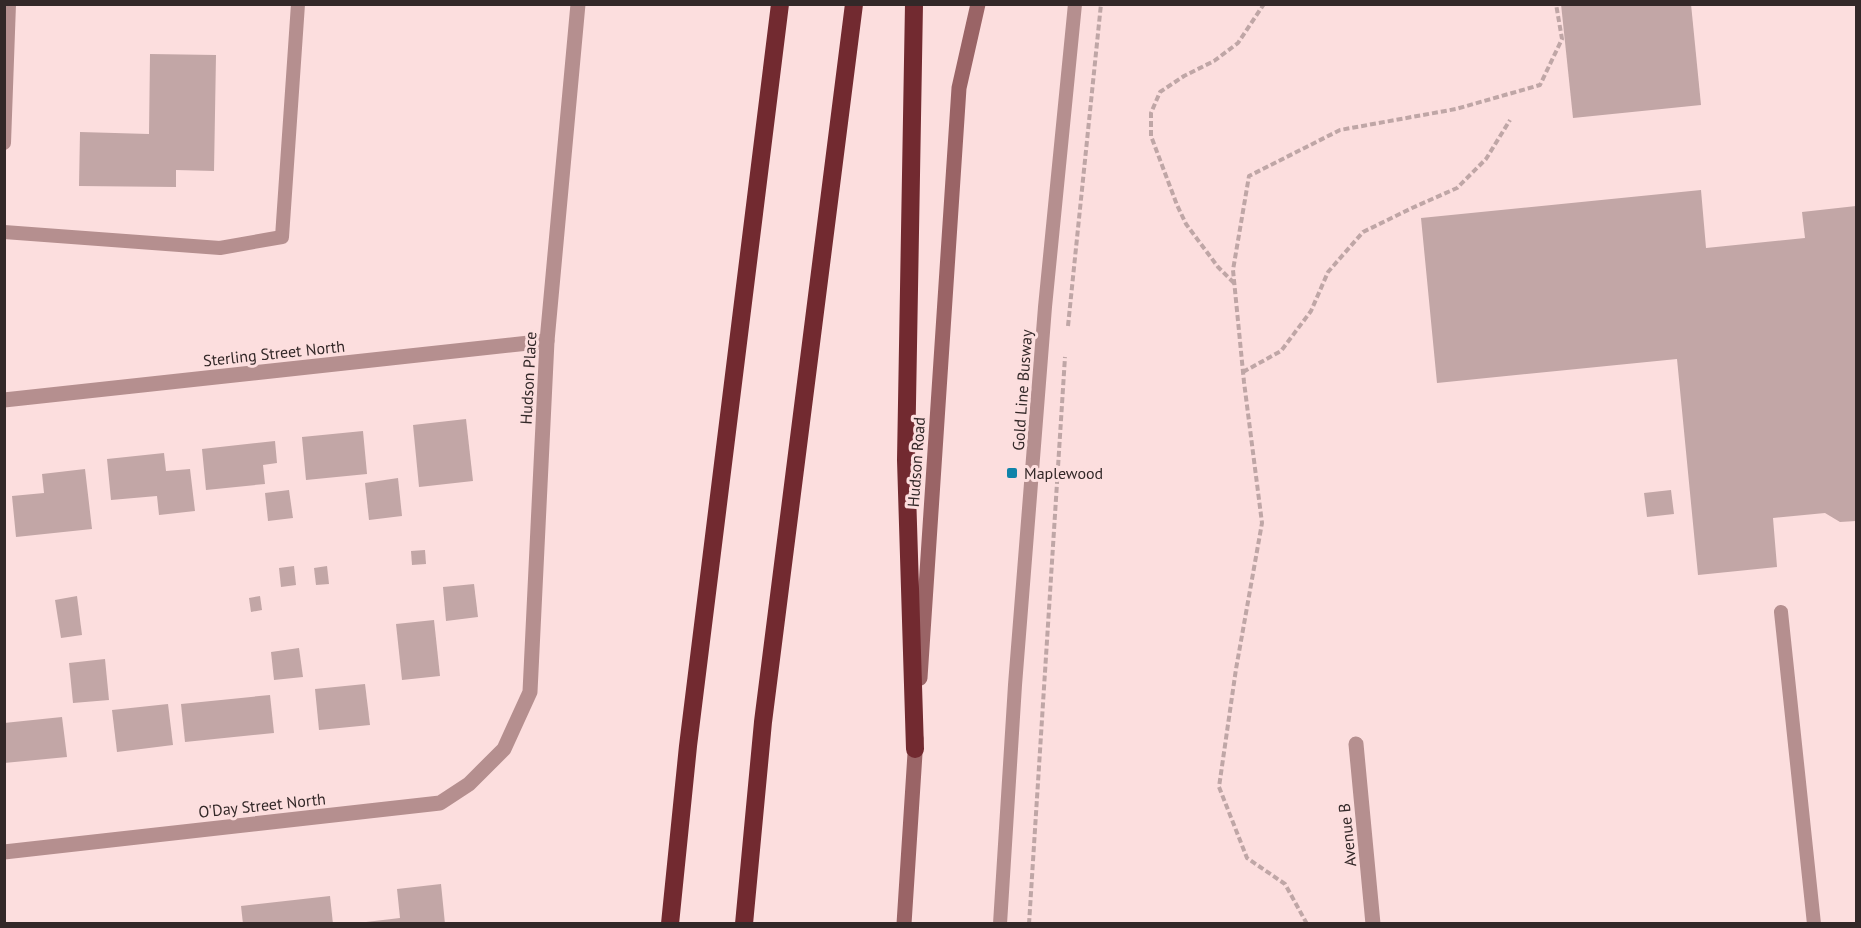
<svg xmlns="http://www.w3.org/2000/svg" width="1861" height="928" font-family="'PT Sans',sans-serif">
<style>
.building{fill:#c2a6a6}
.lines{fill:none;stroke-linecap:round;stroke-linejoin:round}
.path{stroke:#bfa6a6;stroke-width:4;stroke-dasharray:6 3;stroke-linecap:butt}
.lane{stroke:#b58f8f;stroke-width:14}
.street{stroke:#b58f8f;stroke-width:15}
.secondary{stroke:#9a6466;stroke-width:15}
.highway{stroke:#722a30;stroke-width:18}
.poi-dot{fill:#0f83a9;stroke:#fcdede;stroke-width:2}
.labels{text-anchor:middle;stroke-width:6;stroke-linejoin:round;paint-order:stroke}
.street-label{font-size:16px;fill:#332828;stroke:#fcdede}
.poi-label{font-size:16px;fill:#332828;stroke:#fcdede;text-anchor:start}
</style>
<rect width="100%" height="100%" fill="#fcdede"/>
<g class="building">
<path d="M1561,4H1691L1701,105L1573,118Z"/>
<path d="M150,54L216,55L214,171L176,170V187L79,186L80,132L149,134Z"/>
<path d="M1701,190L1706,248L1805,238L1802,212L1856,206V521L1840,522L1825,513L1773,518L1777,567L1698,575L1677,359L1437,383L1421,218Z"/>
<path d="M466,419L473,481L419,487L413,425Z"/>
<path d="M363,431L367,474L306,480L302,437Z"/>
<path d="M275,441L277,463L263,465L265,484L206,490L202,449Z"/>
<path d="M164,453L166,471L190,469L195,511L159,515L157,496L111,500L107,459Z"/>
<path d="M85,469L92,529L16,537L12,496L44,493L42,474Z"/>
<path d="M398,478L402,516L369,520L365,483Z"/>
<path d="M289,490L293,518L268,521L265,493Z"/>
<path d="M1671,490L1674,514L1647,517L1644,493Z"/>
<path d="M425,550L426,564L412,565L411,551Z"/>
<path d="M294,566L296,585L281,587L279,568Z"/>
<path d="M327,566L329,584L316,585L314,568Z"/>
<path d="M474,584L478,617L446,621L443,587Z"/>
<path d="M77,596L82,635L61,638L55,600Z"/>
<path d="M260,596L262,610L251,612L249,598Z"/>
<path d="M434,620L440,676L402,680L396,624Z"/>
<path d="M299,648L303,677L274,680L271,652Z"/>
<path d="M105,659L109,700L73,703L69,663Z"/>
<path d="M365,684L370,725L319,730L315,689Z"/>
<path d="M270,695L274,733L185,742L181,704Z"/>
<path d="M168,704L173,745L117,752L112,710Z"/>
<path d="M62,717L67,757L4,763V723Z"/>
<path d="M441,884L445,924H366V922L400,918L397,889Z"/>
<path d="M330,896L333,924H243L241,906Z"/>
</g>
<g class="lines">
<g class="path">
<path d="M1234,283L1218,267L1186,224L1177,205L1151,136V113L1160,92L1184,76L1214,61L1238,43L1264,4"/>
<path d="M1068,326L1101,4"/>
<path d="M1243,372L1281,351L1311,311L1328,272L1363,232L1412,208L1457,188L1486,159L1510,120"/>
<path d="M1029,924L1065,357"/>
<path d="M1307,924L1285,884L1247,858L1219,787L1236,669L1262,523L1244,382L1233,270L1249,176L1340,130L1456,109L1540,85L1562,39L1556,4"/>
</g>
<g class="lane">
<path d="M4,143L9,4"/>
<path d="M4,232L220,248L282,237L298,4"/>
<path d="M1781,612L1814,924"/>
<path d="M1000,924L1015,685L1045,307L1075,4"/>
</g>
<g class="street">
<path d="M4,400L547,341"/>
<path d="M1356,744L1373,924"/>
<path d="M4,852L440,803L469,784L504,749L530,692L547,341L578,4"/>
</g>
<g class="secondary">
<path d="M920,678L959,88L978,4"/>
<path d="M904,924L916,738"/>
</g>
<g class="highway">
<path d="M914,4L906,460L915,749"/>
<path d="M670,924L688,746L780,4"/>
<path d="M744,924L763,722L854,4"/>
</g>
</g>
<rect class="poi-dot" x="1006" y="467" width="12" height="12" rx="3"/>
<g class="labels">
<g class="street-label">
<text transform="translate(274 353) rotate(-6)" y="6">Sterling Street North</text>
<text transform="translate(528 378) rotate(-87)" y="6">Hudson Place</text>
<text transform="translate(1022 390) rotate(-86)" y="6">Gold Line Busway</text>
<text transform="translate(916 462) rotate(-86)" y="6">Hudson Road</text>
<text transform="translate(262 805) rotate(-6)" y="6">O'Day Street North</text>
<text transform="translate(1347 835) rotate(-96)" y="6">Avenue B</text>
</g>
<g class="poi-label">
<text x="1024" y="479">Maplewood</text>
</g>
</g>
<rect width="1861" height="928" fill="none" stroke="#332828" stroke-width="12"/>
</svg>
